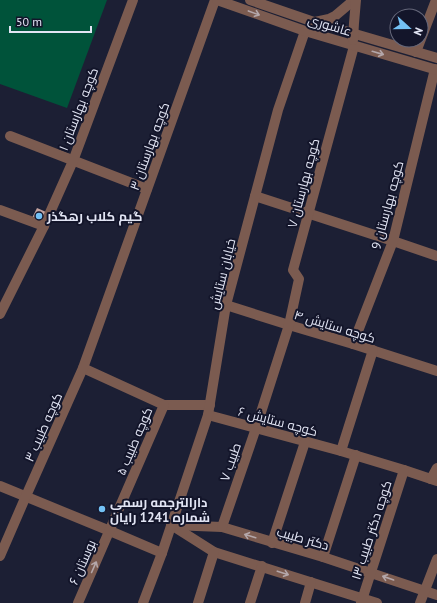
<svg xmlns="http://www.w3.org/2000/svg" width="437" height="603" font-family="'PT Sans',Cairo,sans-serif">
<style>
.green{fill:#00533a}
.building{fill:#c3a29e;filter:url(#shadow)}
.lines{fill:none;stroke-linecap:round;stroke-linejoin:round}
.minor{stroke:#7b5b50;stroke-width:10}
.tertiary{stroke:#7b5b50;stroke-width:10}
.oneway{stroke:#b4a7aa}
.poi-dot{fill:#73c1f5;stroke:#13152a;stroke-width:1.5}
.labels{text-anchor:middle;stroke-width:4;stroke-linejoin:round;paint-order:stroke}
.street-label{font-size:13px;fill:#e2e5f4;stroke:#13152a}
.poi-label{font-size:13px;font-weight:bold;fill:#e2e5f4;stroke:#13152a;text-anchor:start}
</style>
<defs>
<filter id="shadow"><feDropShadow dx="3.5" dy="3.5" stdDeviation="2" flood-color="#0009"/></filter>
</defs>
<rect width="100%" height="100%" fill="#1c1f34"/>
<path class="green" d="M0,0H107L67,108L0,84Z"/>
<path class="building" d="M37,208L46,212L41,224L31,220Z"/>
<g class="lines">
<g class="minor">
<path d="M416,52L436,0"/>
<path d="M10,136L147,189"/>
<path d="M255,196L393,241L437,256"/>
<path d="M0,210L44,226"/>
<path d="M226,305L289,325L353,344L437,371"/>
<path d="M0,314L44,226L73,161L133,0"/>
<path d="M353,344L393,241L435,69"/>
<path d="M83,368L164,405H210"/>
<path d="M208,415L341,451L404,470L437,481"/>
<path d="M341,451L373,350"/>
<path d="M431,479L437,468"/>
<path d="M0,486L110,531L162,553"/>
<path d="M171,525L222,527L323,557L437,595"/>
<path d="M173,526L214,552L377,603"/>
<path d="M222,527L256,428L289,325L299,279L293,270L354,46"/>
<path d="M272,543L305,442"/>
<path d="M0,556L26,496L83,368L215,0"/>
<path d="M323,557L356,455"/>
<path d="M78,603L164,405"/>
<path d="M143,603L162,553L208,415L226,305L278,110L305,31"/>
<path d="M198,603L214,552"/>
<path d="M250,603L262,566"/>
<path d="M305,603L311,582"/>
<path d="M361,603L404,470"/>
<path d="M420,603L437,559"/>
</g>
<g class="tertiary">
<path d="M217,0L305,31L437,70"/>
<path d="M250,0L314,22L437,58"/>
<path d="M315,22L329,19L335,16L354,0"/>
<path d="M353,40L354,23L356,0"/>
</g>
</g>
<defs><path id="oneway-shaft" d="M-6 0H5M1.5-3L5.5 0L1.5 3" fill="none" stroke-width="1.6" stroke-linecap="round" stroke-linejoin="round"/></defs>
<g class="oneway">
<use href="#oneway-shaft" transform="translate(254 13) rotate(20)"/>
<use href="#oneway-shaft" transform="translate(378 53) rotate(16)"/>
<use href="#oneway-shaft" transform="translate(250 536) rotate(-163)"/>
<use href="#oneway-shaft" transform="translate(94 567) rotate(-66)"/>
<use href="#oneway-shaft" transform="translate(283 573) rotate(18)"/>
<use href="#oneway-shaft" transform="translate(388 578) rotate(-161)"/>
</g>
<g class="poi-dot">
<circle cx="39" cy="216" r="4"/>
<circle cx="102" cy="509" r="4"/>
</g>
<g class="labels">
<g class="street-label">
<text transform="translate(330 25) rotate(17)" y="5">عاشوری</text>
<text transform="translate(78 109) rotate(-69)" y="5">کوچه بهارستان ۱</text>
<text transform="translate(149 146) rotate(-70)" y="5">کوچه بهارستان ۳</text>
<text transform="translate(303 183) rotate(-75)" y="5">کوچه بهارستان ۷</text>
<text transform="translate(387 205) rotate(-75)" y="5">کوچه بهارستان 9</text>
<text transform="translate(222 274) rotate(-76)" y="5">خیابان ستایش</text>
<text transform="translate(335 326) rotate(17)" y="5">کوچه ستایش ۴</text>
<text transform="translate(278 421) rotate(15)" y="5">کوچه ستایش ۶</text>
<text transform="translate(43 427) rotate(-66)" y="5">کوچه طبیب ۳</text>
<text transform="translate(134 441) rotate(-67)" y="5">کوچه طبیب ۵</text>
<text transform="translate(230 462) rotate(-71)" y="5">طبیب ۷</text>
<text transform="translate(371 530) rotate(-72)" y="5">کوچه دکتر طبیب ۱۳</text>
<text transform="translate(303 538) rotate(16)" y="5">دکتر طبیب</text>
<text transform="translate(82 562) rotate(-66)" y="5">بوستان ۶</text>
</g>
<g class="poi-label">
<text x="47" y="221">گیم کلاب رهگذر</text>
<text x="110" y="507">دارالترجمه رسمی<tspan x="110" dy="15">شماره 1241 رایان</tspan></text>
</g>
</g>
<g transform="translate(409 28) rotate(111)"><circle r="19" fill="#13152a" stroke="#66687b"/>
<path d="M0-3L7 15L0 10L-7 15Z" fill="#73c1f5"/>
<text y="-6" font-size="11" font-weight="bold" text-anchor="middle" fill="#e2e5f4">N</text>
</g>
<path d="M10 26v6h81v-6" fill="none" stroke="#e2e5f4" stroke-width="2"/>
<text x="16" y="26" font-size="12" fill="#e2e5f4" stroke="#13152a" stroke-width="3" paint-order="stroke">50 m</text>
</svg>
